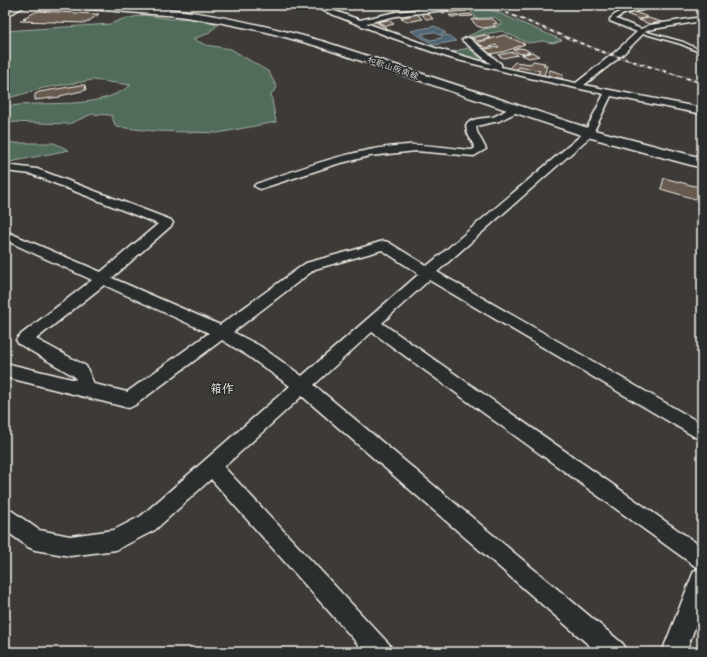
<svg xmlns="http://www.w3.org/2000/svg" width="707" height="657" font-family="'Balsamiq Sans','Klee One',sans-serif">
<style>
.green{fill:#516c5a;stroke:#a2aea1}
.water{fill:#4e6572;stroke:#909da1}
.building{fill:#685a4f;stroke:#f4f1e8}
.lines{fill:none;stroke-linecap:round;stroke-linejoin:round}
.service-casing{stroke:#f4f1e8;stroke-width:3}
.minor-casing{stroke:#f4f1e8;stroke-width:3}
.secondary-casing{stroke:#f4f1e8;stroke-width:3}
.service{fill:#2a2d2e;fill-rule:evenodd}
.minor{fill:#2a2d2e;fill-rule:evenodd}
.secondary{fill:#2a2d2e;fill-rule:evenodd}
.rail-casing{stroke:#f4f1e8;stroke-width:2}
.rail{stroke:#2a2d2e;stroke-width:1.5;stroke-dasharray:4;stroke-linecap:butt}
.labels{text-anchor:middle;stroke-width:3;stroke-linejoin:round;paint-order:stroke}
.far-street-label{font-size:9px;fill:#f4f1e8;stroke:#2a2d2e}
.neighbourhood-label{font-size:12px;font-weight:bold;fill:#f4f1e8;stroke:#2a2d2e}
</style>
<rect width="100%" height="100%" fill="#3d3a38"/>
<filter id="ink" filterUnits="userSpaceOnUse"><feTurbulence type="fractalNoise" baseFrequency=".025" numOctaves="2"/><feDisplacementMap in="SourceGraphic" scale="8" xChannelSelector="R" yChannelSelector="G"/><feConvolveMatrix kernelMatrix="1 2 1 2 8 2 1 2 1" color-interpolation-filters="sRGB"/></filter>
<g filter="url(#ink)">
<g class="green">
<path d="M482,6L562,40L553,43L543,41L528,43L502,31L469,37L468,36L484,29L498,27L497,24H503L495,17L475,19L474,18L475,16L468,8Z"/>
<path d="M145,15L171,19L185,18L219,24L207,34L193,39L206,45L231,49L269,72L277,88L271,94L276,122L218,133L154,131L116,127L111,115L92,114L69,124L9,122L10,116L5,117V107C47,99 95,112 131,85L93,80L44,88L5,99V31L110,24L123,19Z"/>
<path d="M468,48L484,61L481,62L447,53Z"/>
<path d="M5,134L12,143H54L69,150L5,163Z"/>
</g>
<path class="water" d="M435,26L446,33L439,35L434,32L421,34L430,40L442,38L441,36L448,35L456,41L434,45L411,31Z"/>
<g class="building">
<path d="M463,8L467,11L443,13L440,11Z"/>
<path d="M38,11L96,14H99L86,23L20,21L26,18H23Z"/>
<path d="M632,11L648,17L639,19L624,13Z"/>
<path d="M421,13H428L433,19H426Z"/>
<path d="M412,14H417L422,19L413,21H406L401,18L413,15Z"/>
<path d="M471,14L473,16L451,17L449,15Z"/>
<path d="M648,18L662,22L652,25L639,20Z"/>
<path d="M479,19H493L497,23L493,24L496,26L483,28L477,26L471,20Z"/>
<path d="M388,20L394,24L386,26L378,22Z"/>
<path d="M374,21L387,28L382,30L365,23Z"/>
<path d="M485,35L491,38L478,41L471,38Z"/>
<path d="M504,35L525,44L503,52L489,54L484,49L499,47L496,45L487,48L476,43Z"/>
<path d="M519,48L525,49L530,52L521,54L513,50Z"/>
<path d="M513,52L518,55L503,58L498,55Z"/>
<path d="M532,52L539,56L529,58L522,55Z"/>
<path d="M533,61L545,63L543,65H547L544,76L538,74L540,71L518,67L517,70L509,68L515,62L531,64Z"/>
<path d="M550,70L563,74L562,79L548,75Z"/>
<path d="M81,85H85L86,90L60,96V97L35,100V94L39,92Z"/>
<path d="M664,178L702,188V201L661,189Z"/>
</g>
<g class="lines">
<g class="service-casing">
<path id="service" d="M643,31L683,42L702,51V53L681,44L642,33Z"/>
</g>
<g class="minor-casing">
<g id="minor">
<path d="M19,5H27L5,17V12Z"/>
<path d="M309,5H318L360,20L396,12L454,5H472L469,7L396,16L366,23L435,48L491,64L462,40L466,38H469L501,64V67L576,83L614,53L637,32L610,21V19C620,8 639,5 653,5C642,14 626,9 616,19L641,29L650,25L702,17V21L647,30L620,57L584,85L702,108V114L611,96L592,135L437,272L702,424V441L429,280L382,323L702,547V608L686,652H662L694,571L699,569L372,332L314,385L623,644L627,652H597L302,396L224,467L389,644L393,652H365L211,479L155,530L116,550L70,556L35,550L28,547L5,530V508L12,511L39,530L70,536L114,530L141,516L290,386L248,356L222,340L135,405L129,408L5,377V363L76,380L74,376L19,344L16,340L19,336L92,280L5,240V231L101,272L158,224L31,174L5,171V165L37,169L171,220L173,223L171,226L112,278L220,325L306,263L354,250L383,241L388,242L427,266L585,132L604,94L530,78L450,58L390,37ZM382,250L419,274L302,376L260,346L233,332L315,269ZM104,285L209,333L127,392L94,384L86,366L36,339Z"/>
<path d="M516,106L521,109L519,111L499,121L476,126L477,132L486,149L474,156L416,151L370,156L337,164L260,189L254,186L256,184C305,167 355,148 408,145C429,144 451,149 472,150L475,148L467,132L466,125C473,117 484,119 493,117C501,114 508,108 516,106Z"/>
</g>
</g>
<g class="secondary-casing">
<path id="secondary" d="M72,5C89,5 105,4 121,5C190,8 258,23 325,42L594,130L702,158V168L584,136L317,46L267,32L218,22L178,16L77,8Z"/>
</g>
<use href="#service" class="service"/>
<use href="#minor" class="minor"/>
<use href="#secondary" class="secondary"/>
<g class="rail-casing">
<path id="rail" d="M487,5L600,51L702,83"/>
</g>
<use href="#rail" class="rail"/>
</g>
</g>
<g class="labels">
<g class="far-street-label">
<text transform="translate(393 68) rotate(19)" y="3">和歌山阪南線</text>
</g>
<g class="neighbourhood-label">
<text x="222" y="393">箱作</text>
</g>
</g>
<rect width="707" height="657" fill="none" stroke="#2a2d2e" stroke-width="20"/>
<rect x="10" y="10" width="687" height="637" fill="none" stroke="#f4f1e8" stroke-width="1.5" filter="url(#ink)"/>
</svg>
